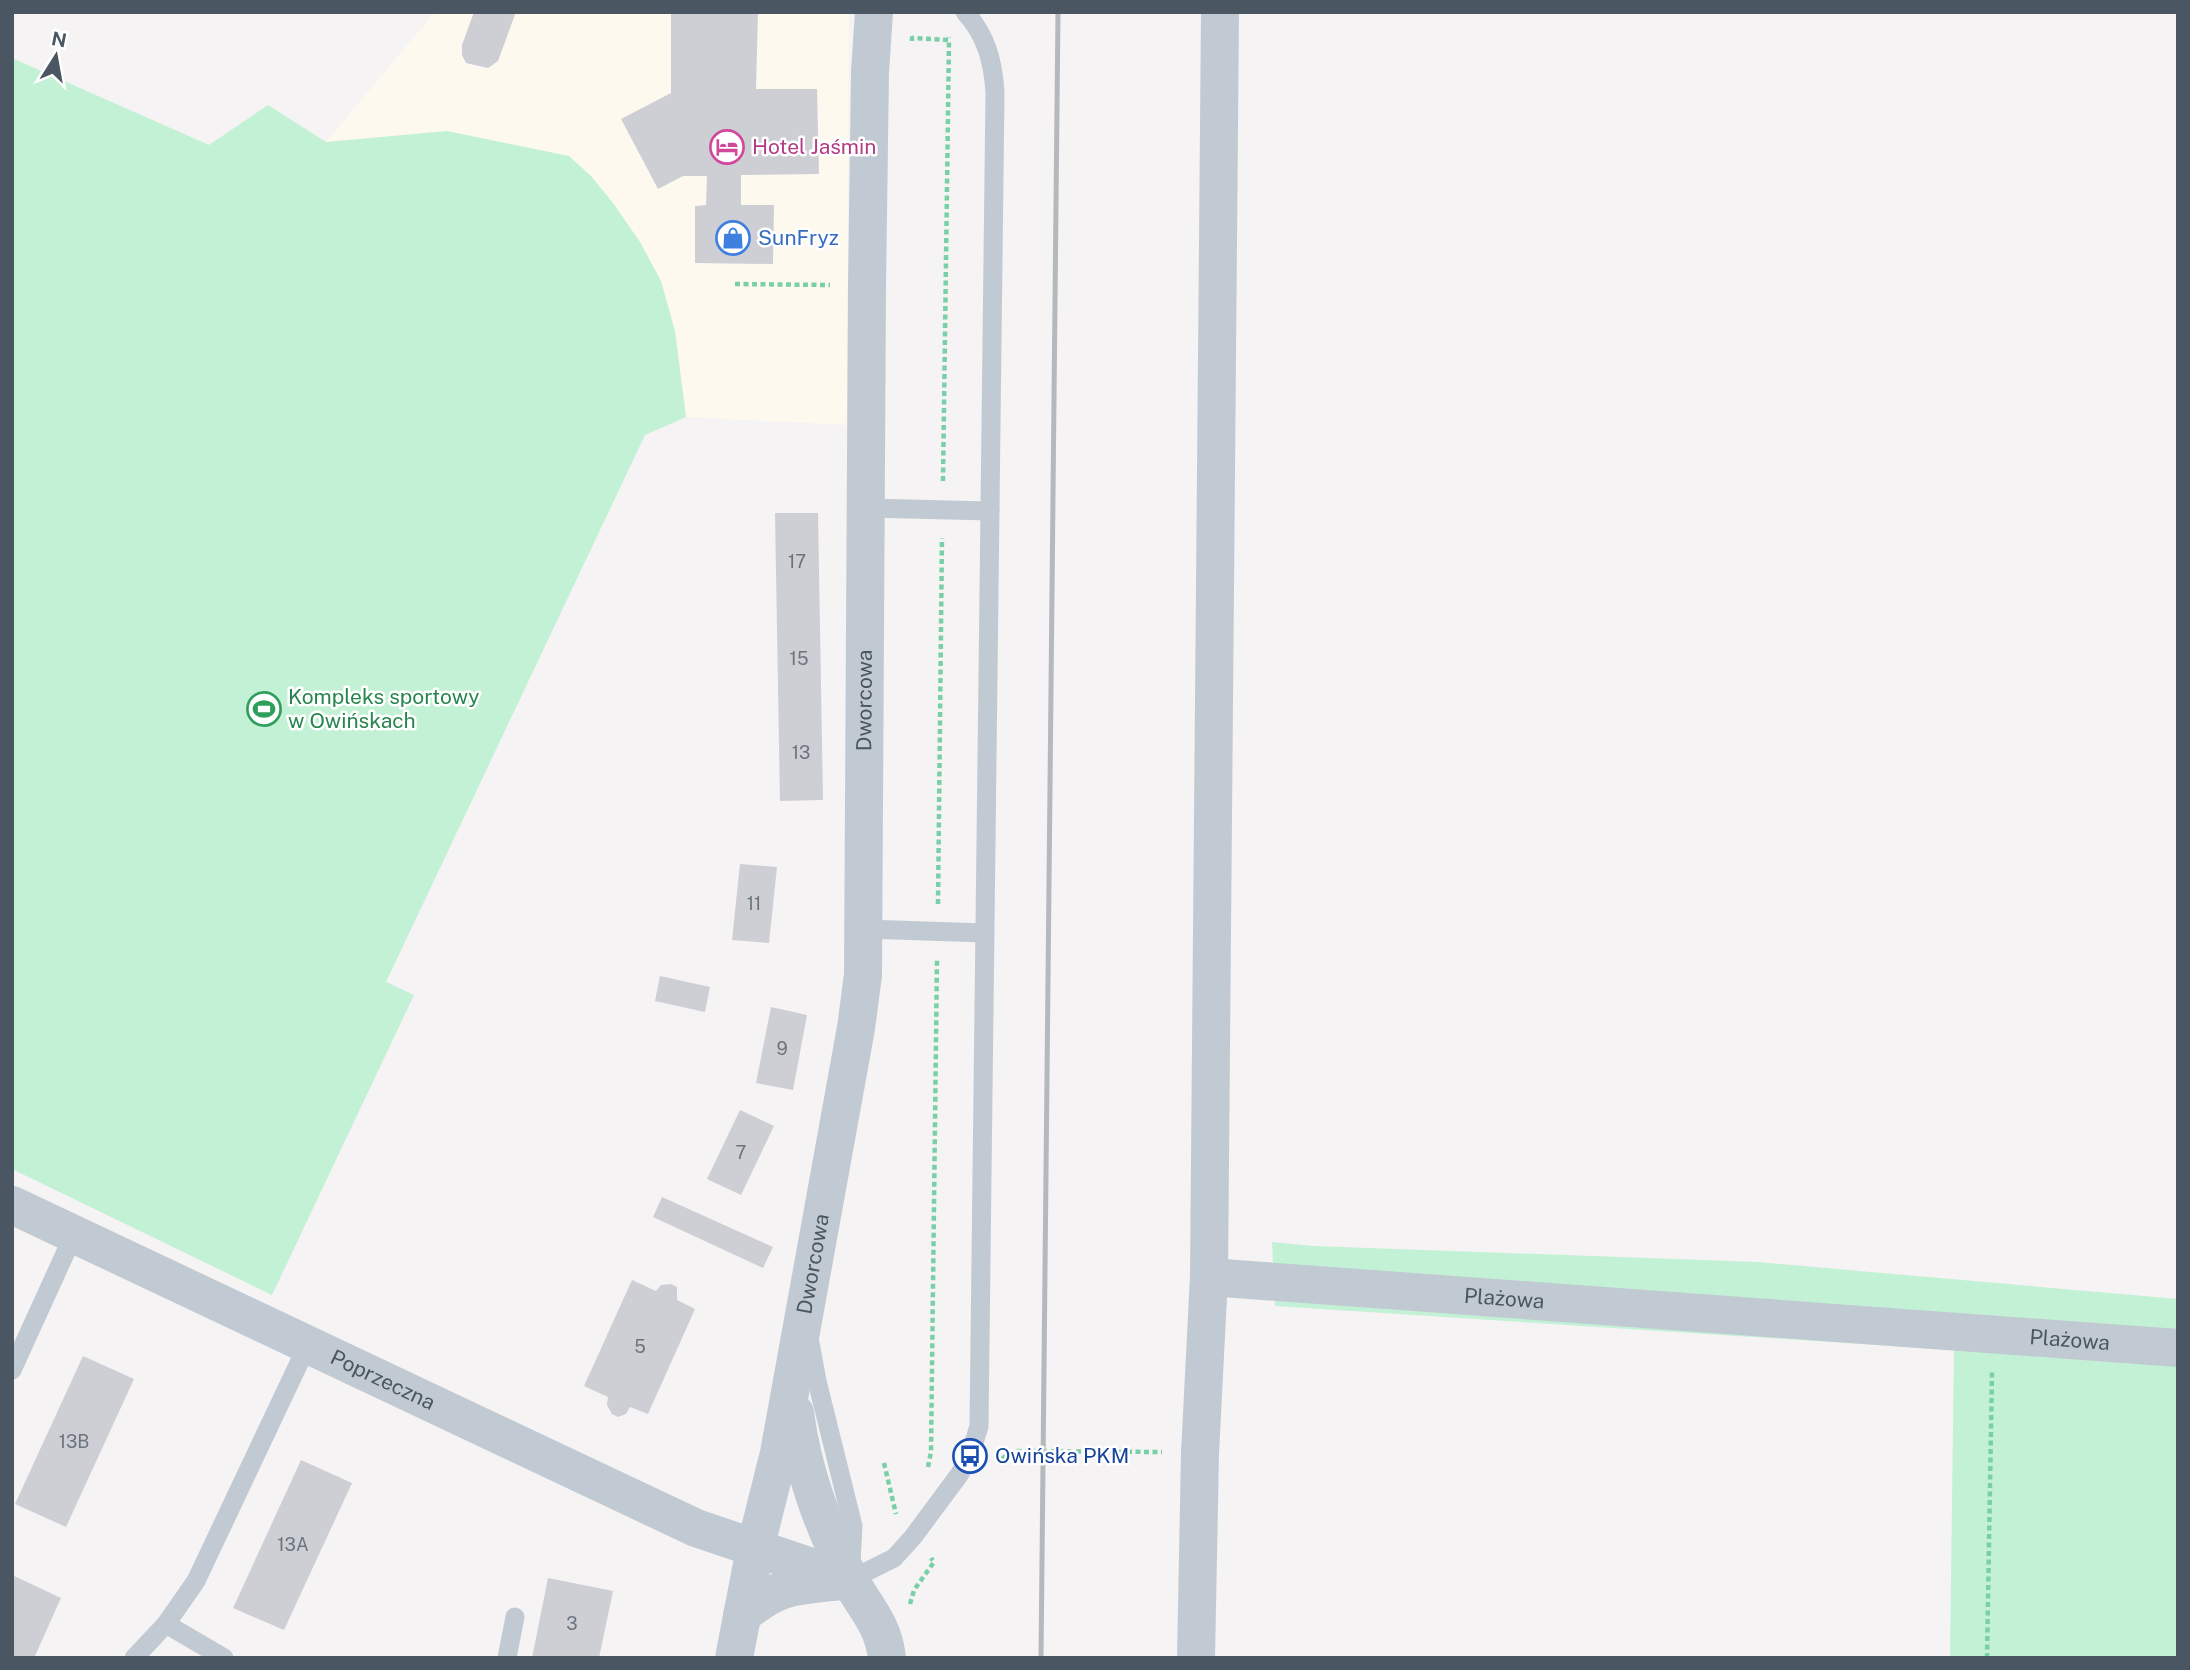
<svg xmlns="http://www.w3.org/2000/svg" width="2190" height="1670" font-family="'Public Sans',sans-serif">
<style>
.commercial{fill:#fdf9ef}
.green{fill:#c3f1d5}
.building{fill:#cdcfd5}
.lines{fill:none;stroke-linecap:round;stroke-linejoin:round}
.path{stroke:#7ad0a6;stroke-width:4.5;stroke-dasharray:5 3.5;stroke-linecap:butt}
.service{stroke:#c1cad2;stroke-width:19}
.minor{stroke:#c1cad2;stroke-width:38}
.rail{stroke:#b5b8bd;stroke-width:5}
.labels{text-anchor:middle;stroke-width:5;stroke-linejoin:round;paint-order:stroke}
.number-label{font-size:18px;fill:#6b747e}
.hotel-label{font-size:21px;fill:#b23c85;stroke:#fff;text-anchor:start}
.shop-label{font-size:21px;fill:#366cbe;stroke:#fff;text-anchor:start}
.leisure-label{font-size:21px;fill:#27864d;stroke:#fff;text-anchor:start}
.street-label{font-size:21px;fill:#4a5661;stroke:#fff}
.transit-label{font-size:21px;fill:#164399;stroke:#fff;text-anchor:start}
</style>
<rect width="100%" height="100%" fill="#f5f3f3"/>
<path class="commercial" d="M435,12H849L847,425L686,417L675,331L661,281L640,242L591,176L326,142Z"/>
<g class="green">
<path d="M12,58L209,145L268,105L326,142L447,131L569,156L591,176L613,203L640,242L661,281L675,331L686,417L645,435L386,982L414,995L272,1295L12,1169Z"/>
<path d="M1272,1242L1313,1246L1757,1262L2178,1299V1658H1950L1954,1350L1275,1306Z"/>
</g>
<g class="building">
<path d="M474,12H516L498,61L488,68L466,63L462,55V45Z"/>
<path d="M671,12H758L756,89H817L819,174L741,175V205H774L773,264L695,263V206L706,205L707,176H683L658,189L621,119L671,93Z"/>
<path d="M775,513H818L823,800L780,801Z"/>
<path d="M740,864L777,867L769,943L732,940Z"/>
<path d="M660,976L710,987L705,1012L655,1001Z"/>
<path d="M771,1007L807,1015L793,1090L756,1083Z"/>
<path d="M740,1110L774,1126L741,1195L707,1179Z"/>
<path d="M662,1197L773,1247L763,1268L653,1217Z"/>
<path d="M632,1280L656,1291L661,1285L671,1284L677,1287V1300L695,1309L648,1414L630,1407L626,1414L618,1417L612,1414L607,1405L608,1397L584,1386Z"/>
<path d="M83,1356L134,1379L66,1527L15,1504Z"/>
<path d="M301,1460L352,1483L284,1630L233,1608Z"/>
<path d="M12,1575L61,1598L34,1658H12Z"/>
<path d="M548,1578L613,1591L599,1658H532Z"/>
</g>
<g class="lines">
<g class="path">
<path d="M912,41V38L949,40V37"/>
<path d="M735,284L830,285"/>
<path d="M943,481L949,40"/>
<path d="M938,904L942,538"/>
<path d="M1002,1459L1009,1453L1016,1451L1162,1452"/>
<path d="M884,1463L896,1514"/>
<path d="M928,1467L931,1452L937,958"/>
<path d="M910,1604L914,1590L934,1562L931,1558"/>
<path d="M1987,1658L1992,1372"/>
</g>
<g class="service">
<path d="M867,508L990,511"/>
<path d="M865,929L985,933"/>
<path d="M810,1343L817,1381L853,1526L850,1580L894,1558L913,1537L959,1475L970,1456L979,1426L995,92C993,61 986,35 965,12"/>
<path d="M12,1370L74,1234"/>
<path d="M166,1624L224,1658"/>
<path d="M134,1658L166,1624L196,1581L308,1344"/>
<path d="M507,1658L515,1617"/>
</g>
<g class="minor">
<path id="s1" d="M12,1205L696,1528L850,1580"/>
<path id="s2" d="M1209,1277L2178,1348"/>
<path d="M795,1413C803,1473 822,1522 848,1576C863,1606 883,1622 887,1658"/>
<path d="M742,1615C780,1584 795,1586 841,1581"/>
<path id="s3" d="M734,1658L755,1549L779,1453L856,1028L863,975L867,286L870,72L874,12"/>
<path d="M1196,1658L1200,1453L1209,1277L1220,12"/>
</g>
<path class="rail" d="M1041,1658L1058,12"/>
</g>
<defs>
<g id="hotel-ring" transform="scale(1.75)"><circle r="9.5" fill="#fff" stroke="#d1479c" stroke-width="1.5"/><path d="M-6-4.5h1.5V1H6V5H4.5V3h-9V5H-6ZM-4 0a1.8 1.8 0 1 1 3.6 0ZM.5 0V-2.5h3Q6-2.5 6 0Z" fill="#d1479c"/></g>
<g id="shop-ring" transform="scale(1.75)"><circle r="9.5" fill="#fff" stroke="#3f7fe0" stroke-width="1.5"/><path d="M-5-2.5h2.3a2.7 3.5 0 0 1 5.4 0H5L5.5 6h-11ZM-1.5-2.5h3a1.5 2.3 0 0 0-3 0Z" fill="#3f7fe0"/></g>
<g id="stadium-ring" transform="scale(1.75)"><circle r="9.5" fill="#fff" stroke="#2e9e5b" stroke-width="1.5"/><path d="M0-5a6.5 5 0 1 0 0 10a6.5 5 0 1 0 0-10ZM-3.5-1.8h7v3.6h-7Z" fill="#2e9e5b"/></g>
<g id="bus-ring" transform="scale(1.75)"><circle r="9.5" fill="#fff" stroke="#1a4fb4" stroke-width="1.5"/><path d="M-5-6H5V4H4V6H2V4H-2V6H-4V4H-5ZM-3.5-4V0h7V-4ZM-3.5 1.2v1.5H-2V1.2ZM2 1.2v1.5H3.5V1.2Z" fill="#1a4fb4"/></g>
</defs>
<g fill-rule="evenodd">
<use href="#hotel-ring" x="727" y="147"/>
<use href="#shop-ring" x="733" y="238"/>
<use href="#stadium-ring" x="264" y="709"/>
<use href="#bus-ring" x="970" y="1456"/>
</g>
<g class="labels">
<g class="number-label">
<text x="797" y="568">17</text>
<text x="799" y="665">15</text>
<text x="801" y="759">13</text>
<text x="754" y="910">11</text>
<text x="782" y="1055">9</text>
<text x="741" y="1159">7</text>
<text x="640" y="1353">5</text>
<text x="74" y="1448">13B</text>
<text x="293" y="1551">13A</text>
<text x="572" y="1630">3</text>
</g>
<g class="hotel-label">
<text x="752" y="154">Hotel Jaśmin</text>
</g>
<g class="shop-label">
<text x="758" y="245">SunFryz</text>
</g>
<g class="leisure-label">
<text x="288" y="704">Kompleks sportowy<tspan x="288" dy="24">w Owińskach</tspan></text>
</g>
<g class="street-label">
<text dy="7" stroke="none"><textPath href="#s3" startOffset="970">Dworcowa</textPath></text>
<text dy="7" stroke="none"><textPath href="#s3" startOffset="402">Dworcowa</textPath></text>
<text dy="7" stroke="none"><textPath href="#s2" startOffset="296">Plażowa</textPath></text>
<text dy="7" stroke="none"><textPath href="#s2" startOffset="863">Plażowa</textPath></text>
<text dy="7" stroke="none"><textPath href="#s1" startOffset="410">Poprzeczna</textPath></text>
</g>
<g class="transit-label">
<text x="995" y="1463">Owińska PKM</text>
</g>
</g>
<rect width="2190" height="1670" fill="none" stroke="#4a5661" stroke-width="28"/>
<g transform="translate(56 56) rotate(11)" stroke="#ffffff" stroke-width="5" paint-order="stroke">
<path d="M0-5L12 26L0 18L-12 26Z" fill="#4a5661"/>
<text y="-10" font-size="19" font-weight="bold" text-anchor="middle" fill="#4a5661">N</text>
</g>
</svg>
